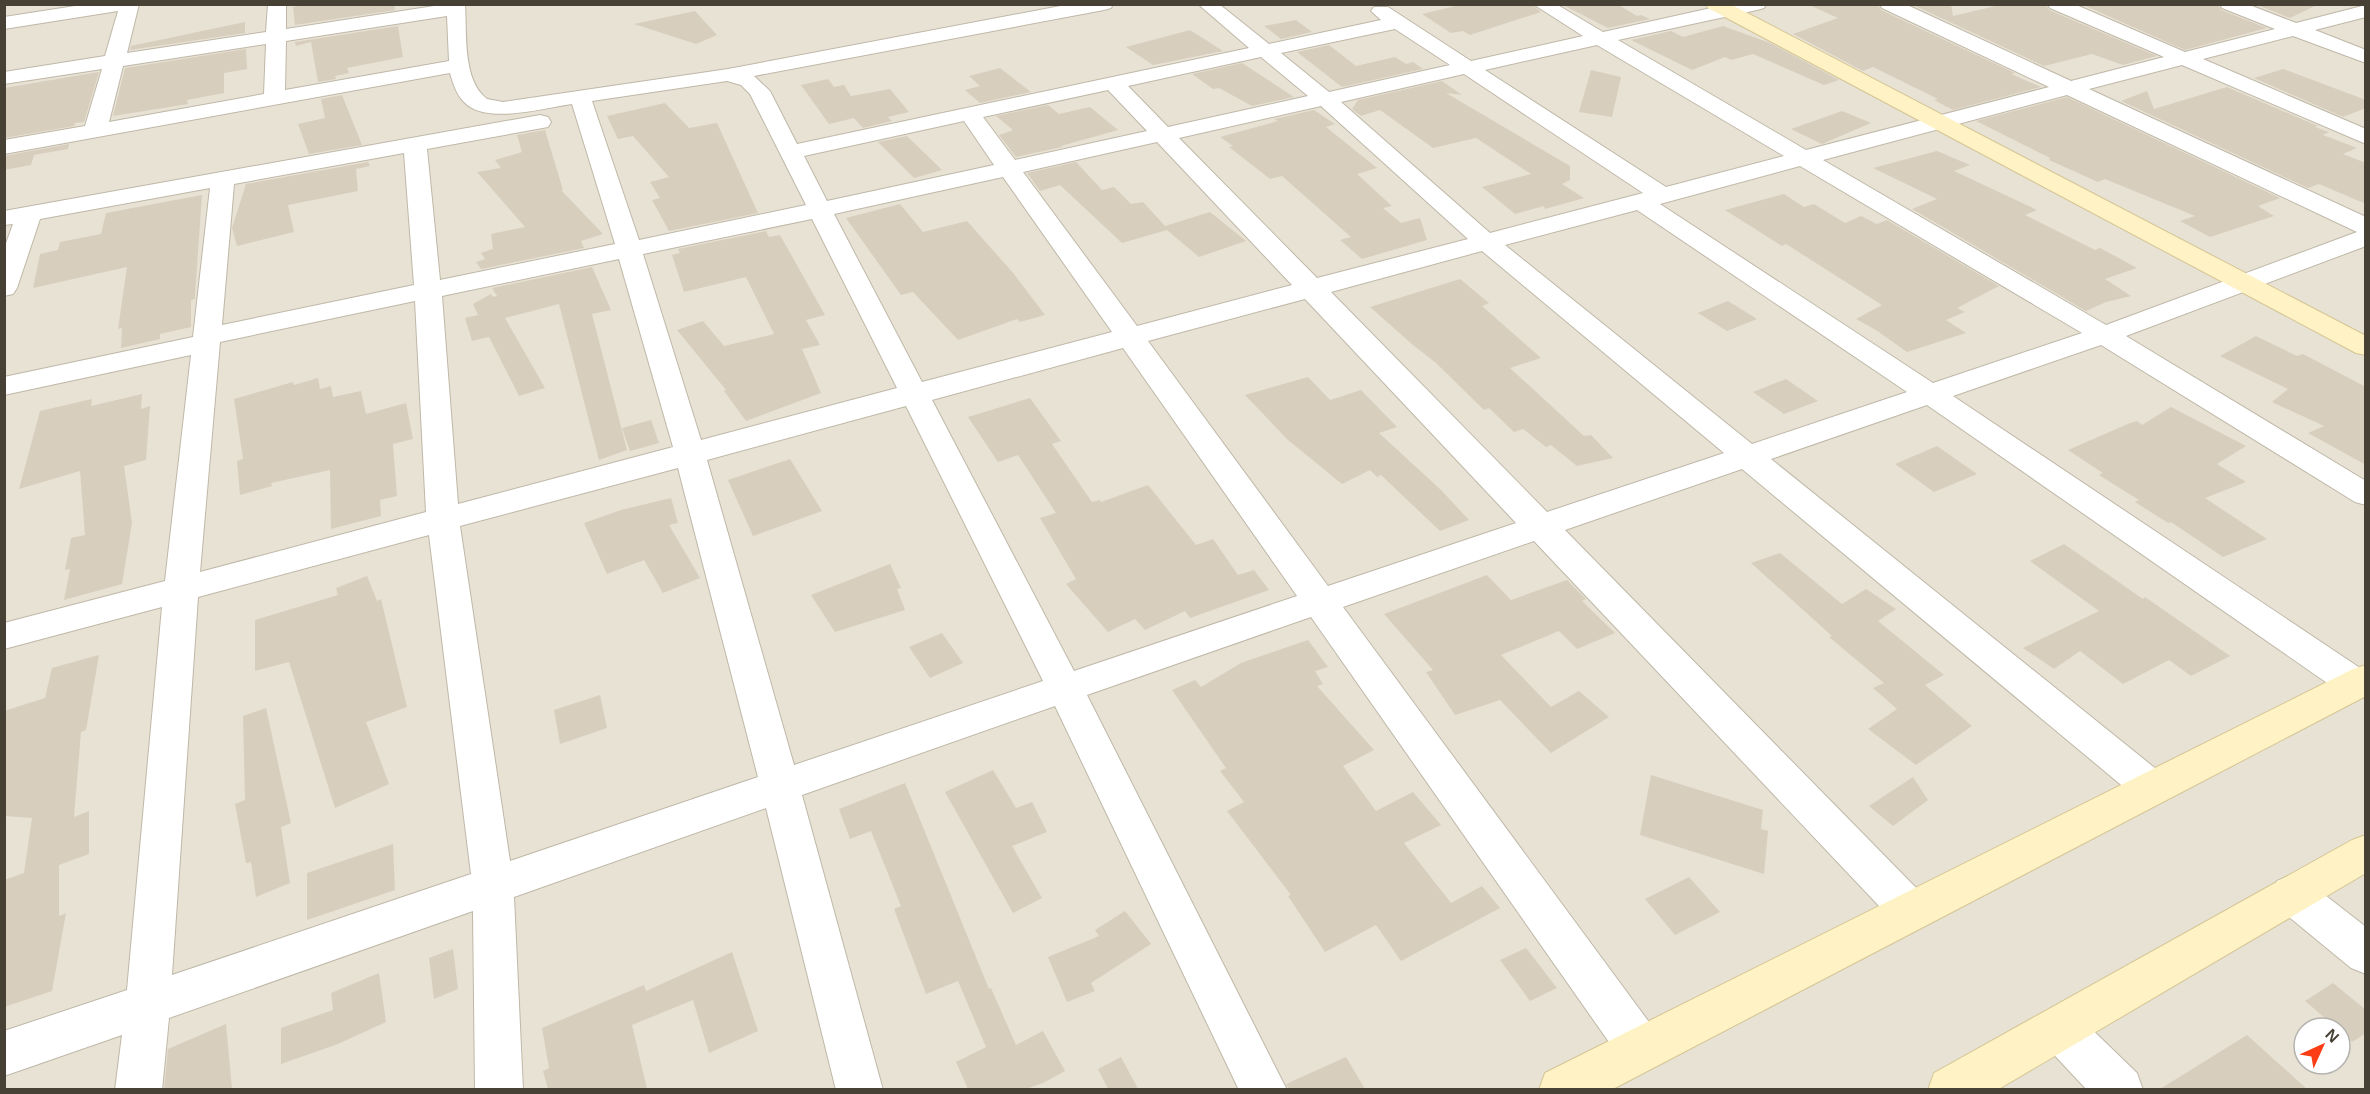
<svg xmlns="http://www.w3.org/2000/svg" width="2370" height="1094" font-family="Helvetica,sans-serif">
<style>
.residential{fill:#e7e2d4;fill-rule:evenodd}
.building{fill:#d8cebe}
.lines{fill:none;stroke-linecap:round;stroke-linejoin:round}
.street-casing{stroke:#bfb8a8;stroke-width:2}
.secondary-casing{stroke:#d4c595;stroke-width:2}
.street{fill:#fff;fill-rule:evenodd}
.secondary{fill:#fff2c4;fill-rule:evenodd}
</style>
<rect width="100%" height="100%" fill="#f3efe6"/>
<path class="residential" d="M5,5H2365V1089L5,1090ZM2304,1028H2340V1064H2304Z"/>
<g class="building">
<path d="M308,4H394L395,10L295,25L293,7Z"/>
<path d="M1464,4H1531L1541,12L1470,35L1463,31L1451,33L1422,14Z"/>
<path d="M1561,4H1617L1637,16L1641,15L1650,19L1608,28Z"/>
<path d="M1807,4H1878L1881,10L2015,73L2011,74L2041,87L1953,110L1934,100L1938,99L1873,67L1863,71L1793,34L1838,18Z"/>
<path d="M1911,4H1951L1953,16L2004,4H2046L2049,10L2157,56L2123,65L2092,54L2044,66Z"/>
<path d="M2081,4H2218L2221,10L2267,28L2185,50Z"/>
<path d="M2255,4H2319L2290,18Z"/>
<path d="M695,11L717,35L696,44L634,24Z"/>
<path d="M1296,20L1312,32L1281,39L1264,26Z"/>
<path d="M245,22V33L130,50L131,46Z"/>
<path d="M398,26L403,57L347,68L349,73L335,76L336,79L318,82L311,42L296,46L295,42Z"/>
<path d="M1723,26L1770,43L1839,80L1824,85L1753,54L1731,60L1725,57L1692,70L1631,40L1671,31L1683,37Z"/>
<path d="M1190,30L1223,51L1153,65L1126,47Z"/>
<path d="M1329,45L1356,66L1395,57L1406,64L1413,62L1423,69L1342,87L1297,52Z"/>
<path d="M246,49L247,69L224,73V93L187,100L188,104L113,116L125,68Z"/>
<path d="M1242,63L1294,97L1252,106L1219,88L1213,89L1192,74Z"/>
<path d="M1000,68L1031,92L980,103L965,90L980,86L969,76Z"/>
<path d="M2283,69L2366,100V108L2343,117L2254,78Z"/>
<path d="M1591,70L1621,77L1612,117L1579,112Z"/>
<path d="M99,72L84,122L75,123L74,126L4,138V88Z"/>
<path d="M828,79L834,87L844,85L851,96L890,89L909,112L888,117L892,121L863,128L854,118L829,124L801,85Z"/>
<path d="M1442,81L1462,95L1446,93L1570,166V180L1562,184L1584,198L1545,209L1544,206L1515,214L1482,187L1531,174L1476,138L1433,148L1380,110L1361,116L1352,109L1358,100Z"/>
<path d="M2227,87L2318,126L2315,127L2329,132L2323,135L2357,148L2343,154L2366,163V204L2319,184L2308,188L2121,101L2147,91L2154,109Z"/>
<path d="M342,95L362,145L309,154L298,124L325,118L321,99Z"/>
<path d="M2067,97L2280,198L2258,206L2274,216L2210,237L2180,221L2195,216L2105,179L2098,182L2049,160L2050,158L1976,121Z"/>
<path d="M665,103L689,128L717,123L758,213L669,231L652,200L660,198L650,182L669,177L633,136L618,139L607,116Z"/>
<path d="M1048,105L1059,114L1090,107L1118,130L1061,146L1062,147L1016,157L999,135L1013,130L996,116Z"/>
<path d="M1314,110L1335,124L1326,127L1377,168L1357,174L1392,206L1383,208L1401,223L1420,218L1427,240L1362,259L1340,240L1351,237L1282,176L1270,179L1229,147L1233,146L1220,137L1278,121L1274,119Z"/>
<path d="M1842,111L1871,123L1822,144L1791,129Z"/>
<path d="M545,130L563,190H561L603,234L581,241L584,248L481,269L476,262L485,259L481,253L493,249L491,234L525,227L477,172L501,168L495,160L522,152L517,135Z"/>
<path d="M907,136L942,170L914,178L878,142Z"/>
<path d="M69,144L68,149L34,155L31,165L4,170V156Z"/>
<path d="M1937,151L1970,165L1954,171L2037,210L2025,215L2095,250L2100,248L2137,268L2105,279L2131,296L2106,302L2086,311L1912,209L1937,199L1873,168Z"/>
<path d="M368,162L370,166L356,169L358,191L288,205L294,232L237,246L232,228L246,184Z"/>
<path d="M1076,162L1102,190L1114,187L1131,204L1143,202L1165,226L1210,212L1246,241L1199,257L1167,230L1122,243L1060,185L1040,191L1027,173Z"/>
<path d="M1784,194L1804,207L1814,204L1845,223L1861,216L1877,224L1887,220L1999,286L1957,308L1965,312L1946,320L1966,333L1907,352L1876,330L1856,319L1882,305L1786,244L1782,246L1725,210Z"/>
<path d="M202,195L195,295V299L191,300V327L160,334V339L121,348L122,328L118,329L127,267L33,288L40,254L58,250L60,242L101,234L106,213Z"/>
<path d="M900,204L923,232L967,221L1014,274L1045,315L1020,322L1017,319L958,340L913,292L901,295L846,218Z"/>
<path d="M766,231L769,237L780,235L825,315L806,320L820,345L802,349L821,393L746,421L724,391L726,390L677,330L703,321L724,346L774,334L746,277L684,292L672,255L680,253L678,249Z"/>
<path d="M592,267L611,310L592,314L627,450L599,460L559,304L505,318L545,388L519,396L489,337L472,341L465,318L478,315L473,304L491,294L493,297L497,296L492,288Z"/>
<path d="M1460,279L1489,303L1482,306L1541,358L1510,368L1584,436L1591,435L1613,458L1577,466L1551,445L1546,447L1523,429L1514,432L1489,408L1484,410L1436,363L1413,345L1370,307Z"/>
<path d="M1728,301L1757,319L1727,331L1698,313Z"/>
<path d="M2256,336L2297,356L2303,354L2366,387V465L2308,433L2324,426L2272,402L2288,389L2220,356Z"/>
<path d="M1308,377L1330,400L1361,390L1397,427L1379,433L1441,490L1469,520L1440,531L1381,475L1377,477L1370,470L1342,484L1288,440L1245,395Z"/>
<path d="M318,378L320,389L331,386L333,397L361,391L366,414L406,403L413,439L393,444L397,496L380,500L381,516L331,529L330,470L271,483L272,486L240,495L237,461L243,459L234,399L293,382L294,385Z"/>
<path d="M1786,379L1818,401L1784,414L1753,392Z"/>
<path d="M142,394L141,409L150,406L146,460L124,466L132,523L122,584L64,600L70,569L65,570L71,538L85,535L80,471L19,489L40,411L92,399L91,406Z"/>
<path d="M1030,398L1061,441L1052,444L1092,502L1100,500L1101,502L1148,485L1196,545L1213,539L1238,575L1254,570L1269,590L1190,618L1185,611L1145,630L1135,619L1108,632L1066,584L1076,579L1040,518L1056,513L1018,455L998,462L968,417Z"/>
<path d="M2171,407L2246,446L2217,464L2246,482L2205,498L2267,539L2223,557L2171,522L2168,523L2135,502L2139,500L2099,475L2103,473L2068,450L2130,423L2137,421L2142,425Z"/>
<path d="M651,420L659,443L630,451L622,428Z"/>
<path d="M1937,446L1977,474L1934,492L1895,464Z"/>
<path d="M790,459L822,511L753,536L728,480Z"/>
<path d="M671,498L678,523L669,525L700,578L663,593L644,560L607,574L584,523L621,510Z"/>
<path d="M2064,544L2143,599L2145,597L2230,656L2191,676L2169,660L2123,684L2080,651L2054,669L2023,648L2099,611L2030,561Z"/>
<path d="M1780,553L1842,604L1866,589L1896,609L1878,621L1944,675L1925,685L1972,726L1916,765L1868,729L1897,709L1873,688L1884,683L1829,637L1832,636L1751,563Z"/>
<path d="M890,564L901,588L897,589L905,610L835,632L811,595Z"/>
<path d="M1487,575L1511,600L1567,580L1586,599L1582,601L1615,633L1577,649L1559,631L1501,655L1551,707L1579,691L1609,717L1551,753L1500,700L1455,715L1426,672L1433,670L1384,614Z"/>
<path d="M367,576L377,601L381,599L407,707L366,722L389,784L335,808L289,662L255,671V620L338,595L336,588Z"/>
<path d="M942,633L963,663L930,678L909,647Z"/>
<path d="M1308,640L1328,667L1315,671L1323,684L1317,686L1374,750L1343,766L1376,811L1413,792L1441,825L1404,843L1451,903L1482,886L1500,908L1401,961L1376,925L1325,952L1288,896L1291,895L1227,811L1244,802L1220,771L1226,768L1172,690L1195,680L1201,687L1241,663Z"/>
<path d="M99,655L86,730L81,732L74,817L89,811V854L59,865V916L66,913L52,991L4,1007V880L24,873L32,818L4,816V711L45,698L52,668Z"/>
<path d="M600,695L607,728L560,744L554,710Z"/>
<path d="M266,708L291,823L281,827L290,883L256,897L251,862L246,863L235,804L245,800L243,716Z"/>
<path d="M993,770L1016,808L1032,802L1047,832L1012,846L1042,898L1013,913L945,792Z"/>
<path d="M1651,775L1763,810L1761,829L1768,831L1764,874L1640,835Z"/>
<path d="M1913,777L1928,800L1893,826L1869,806Z"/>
<path d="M905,783L989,989L991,988L1016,1045L1043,1031L1065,1071L1043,1083L1026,1089H968L956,1062L986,1047L958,981L926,994L894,909L901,906L871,831L850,839L839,809Z"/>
<path d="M393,844L395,890L307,920V873Z"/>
<path d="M1689,877L1720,912L1675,935L1645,899Z"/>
<path d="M1125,911L1151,944L1091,983L1095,991L1067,1002L1048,957L1099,936L1095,930Z"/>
<path d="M1526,948L1557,988L1530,1001L1500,960Z"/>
<path d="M453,949L458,989L434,999L429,958Z"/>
<path d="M732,952L758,1031L709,1053L693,1000L632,1025L647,1089H548L543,1071L549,1068L542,1028L644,985L646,991Z"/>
<path d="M379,973L386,1022L338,1044L281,1064V1028L333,1010L331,993Z"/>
<path d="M2333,983L2366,1010V1033L2352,1042L2340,1031V1028H2337L2305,1001Z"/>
<path d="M226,1024L232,1089H164L168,1049Z"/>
<path d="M2247,1035L2307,1089H2160Z"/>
<path d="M1121,1057L1138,1089H1108L1098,1069Z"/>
<path d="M1346,1057L1365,1089H1289L1286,1084Z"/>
</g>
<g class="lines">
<g class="street-casing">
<g id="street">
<path d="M88,4H139L127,53L266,32L268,4H286V29L447,4H465C467,33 462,80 487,99L503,102L728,69L1071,4H1113L1111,8L1104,10L754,76L770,91L797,144L1249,48L1198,4H1219L1269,44L1381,20L1371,11L1374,7H1388L1471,61L1583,36L1533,4H1556L1603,32L1729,4H1766L1764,8L1757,10L1618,40L1806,150L2049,87L1882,8L1880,4H1905L2071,81L2164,57L2050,8L2048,4H2074L2185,52L2275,29L2222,8L2220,4H2247L2296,23L2366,5V17L2315,30L2366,50V63L2293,36L2203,59L2366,129V144L2182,65L2089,89L2366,217V246L2126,336L2366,481V505L2355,502L2101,345L1953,396L2366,672V695L2356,698L2343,694L1927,405L1771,459L2166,777L2172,788L2166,799L2152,804L2138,799L1742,469L1565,530L1926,898L1932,911L1926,924L1911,930L1896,924L1534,541L1343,607L1657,1033L1664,1049L1657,1065L1641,1071L1625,1065L1311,617L1087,695L1287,1090H1239L1055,706L802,795L883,1090H836L766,808L514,897L523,1090H475L473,911L169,1018L162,1090H115L122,1035L4,1076V1031L127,990L162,607L4,649V623L165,581L191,355L4,395V377L193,337L210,188L40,219L17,288L13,294L4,296V249L13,224L4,225V211L540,115L548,117L551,122L548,127L427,149L440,280L615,244L572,104C544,108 485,125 464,102C456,94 453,83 450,73L4,154V140L85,126L102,69L4,84V72L105,56L118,11L4,29V17ZM447,16L449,61L285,90L286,41ZM1395,29L1450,65L1329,92L1281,53ZM266,44L264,94L109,122L123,66ZM1597,45L1784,156L1666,187L1485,70ZM1261,57L1308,96L1168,127L1128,86ZM1464,74L1643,193L1490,233L1341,102ZM727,81L741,85L750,94L806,205L639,240L592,101ZM1108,90L1147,131L1015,160L983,117ZM2067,95L2357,232L2106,325L1823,160ZM1321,106L1468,239L1317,278L1179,138ZM964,121L994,165L827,201L804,156ZM1157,142L1292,285L1137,326L1023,172ZM404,153L414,285L222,325L234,184ZM1800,166L2082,333L1933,383L1660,204ZM1003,177L1112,332L922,382L834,214ZM1637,210L1907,392L1752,444L1505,245ZM812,219L897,388L701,440L643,254ZM1482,251L1724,453L1547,512L1331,292ZM619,259L673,447L458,504L442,296ZM1305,299L1516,523L1328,586L1148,341ZM415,301L426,512L200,572L220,342ZM1123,348L1297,596L1074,671L932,400ZM906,406L1043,681L794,765L707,460ZM678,468L758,777L510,861L460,526ZM429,535L471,874L172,975L198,597Z"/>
<path d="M2292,875L2307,881L2366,927V974L2351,968L2277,907L2271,894L2277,881Z"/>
<path d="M2059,1006L2075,1013L2137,1073L2143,1090H2087L2043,1043L2036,1028L2043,1013Z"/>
</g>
</g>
<g class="secondary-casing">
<g id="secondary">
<path d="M1706,4H1730L2366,336V355L2356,353L1708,8Z"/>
<path d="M2366,665V696L1611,1090H1539L1545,1073L2353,669Z"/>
<path d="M2366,835V873L1997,1090H1928L1934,1073L2352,840Z"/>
</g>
</g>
<use href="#street" class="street"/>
<use href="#secondary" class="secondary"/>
</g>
<rect width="2370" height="1094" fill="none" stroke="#464035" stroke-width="12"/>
<g transform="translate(2322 1046) rotate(45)"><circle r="28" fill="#ffffff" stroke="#b5b3ae" stroke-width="1.5"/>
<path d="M0-4.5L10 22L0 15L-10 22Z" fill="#fd3d13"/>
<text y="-9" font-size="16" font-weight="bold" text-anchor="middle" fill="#464035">N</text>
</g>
</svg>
